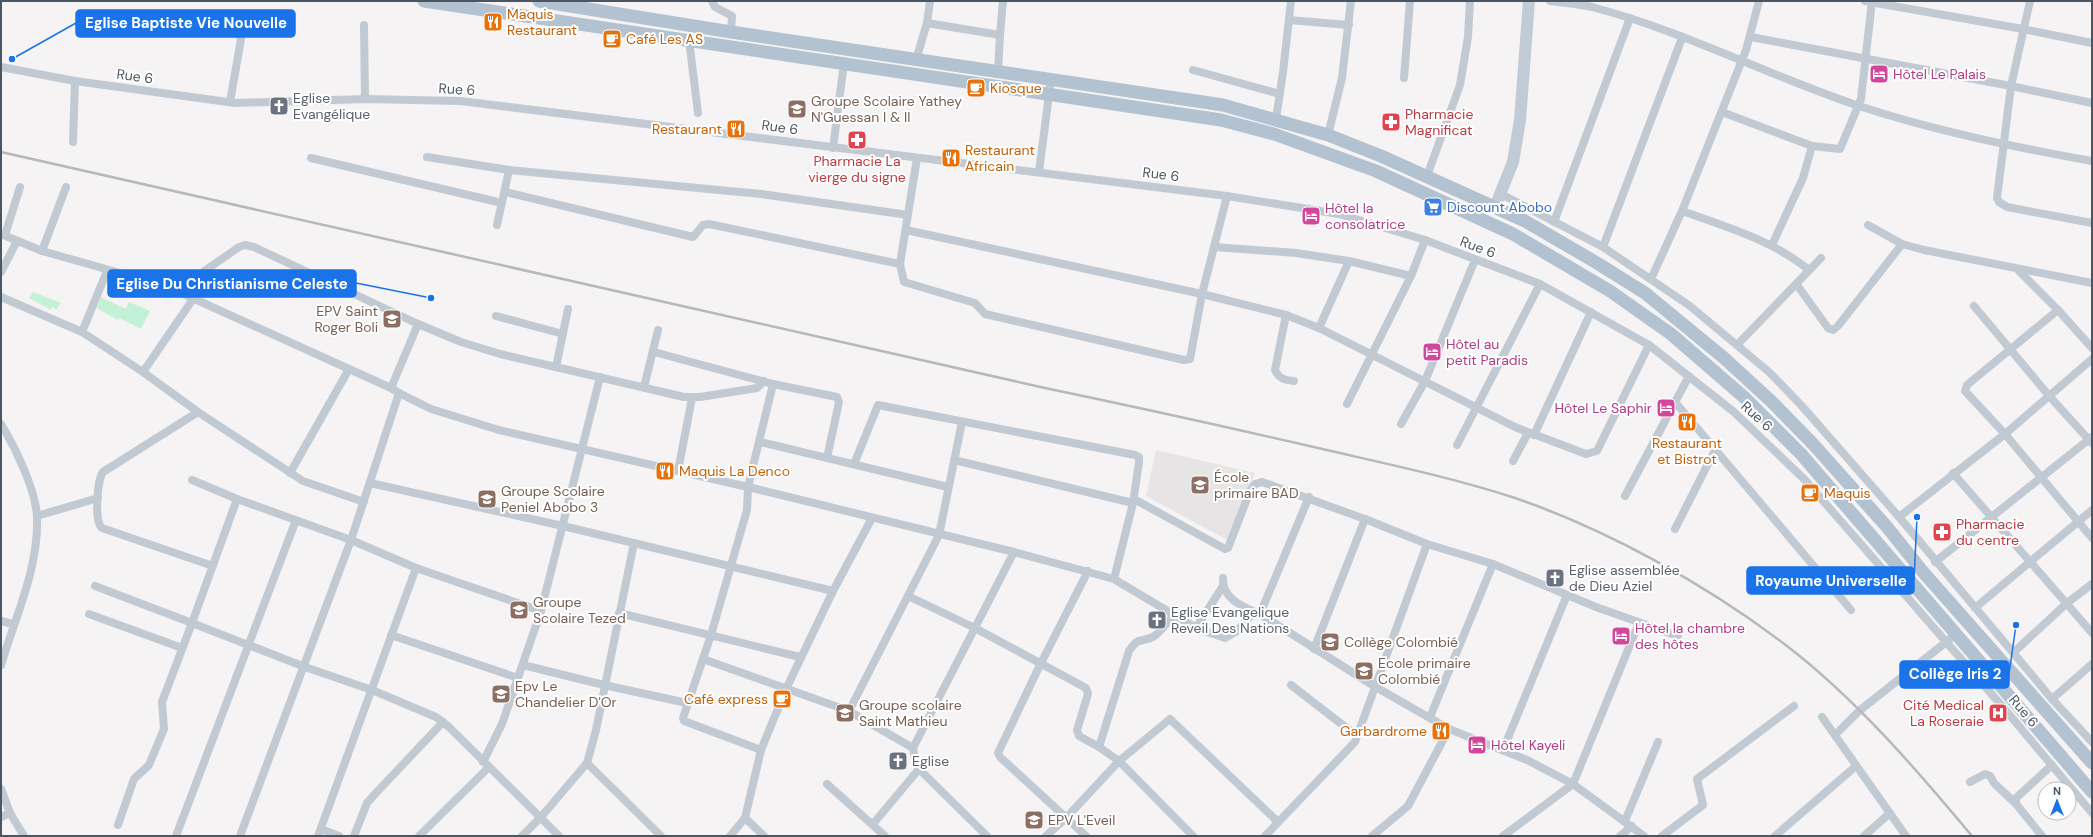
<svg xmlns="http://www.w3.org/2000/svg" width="2093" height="837" font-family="'DM Sans',sans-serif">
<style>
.education{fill:#e6e4e5}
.green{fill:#c3f1d5}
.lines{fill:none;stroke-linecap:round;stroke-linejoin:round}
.street{stroke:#c1cad2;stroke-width:8}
.secondary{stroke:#c1cbd6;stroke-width:12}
.primary{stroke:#b3c2d1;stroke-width:13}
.rail{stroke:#b5b8bd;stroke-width:2.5}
.labels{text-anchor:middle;stroke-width:4;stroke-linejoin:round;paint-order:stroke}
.food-label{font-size:14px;fill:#c56008;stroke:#fff;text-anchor:start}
.hotel-label{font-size:14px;fill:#b23c85;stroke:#fff;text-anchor:start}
.street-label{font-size:14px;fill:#4a5661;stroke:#fff}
.worship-label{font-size:14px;fill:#5b616d;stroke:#fff;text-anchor:start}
.education-label{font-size:14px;fill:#785e54;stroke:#fff;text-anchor:start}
.health-label{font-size:14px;fill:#be3a42;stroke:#fff;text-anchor:start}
.shop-label{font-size:14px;fill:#366cbe;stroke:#fff;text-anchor:start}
.leader{fill:none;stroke:#1a73e8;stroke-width:1.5}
.callout-dot{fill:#1a73e8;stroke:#fff;stroke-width:1.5}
.callout{fill:#1a73e8;stroke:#1a73e8;stroke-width:1.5}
.callout-label{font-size:15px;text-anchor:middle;font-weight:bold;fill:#fff}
</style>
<rect width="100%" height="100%" fill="#f5f3f3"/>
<path class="education" d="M1156,450L1255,473L1229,541L1146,496Z"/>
<g class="green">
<path d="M33,292L61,303L57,309L52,307L51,310L29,298Z"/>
<path d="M101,297L126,309L129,302L150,311L141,329L119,318L118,320L97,308Z"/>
</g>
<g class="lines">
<g class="street">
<path d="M712,1L715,7L732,16L731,32"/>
<path d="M1550,1C1564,3 1579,4 1592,7C1684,31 1769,76 1859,106C1935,131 2014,147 2092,161"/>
<path d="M1865,1L2023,29L2092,43"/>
<path d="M2030,1L2011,86L1997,198L1999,202L2007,207L2092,223"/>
<path d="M134,18L178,27L200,23L207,24L231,30L238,34L241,39L230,102"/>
<path d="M1289,20L1349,25"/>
<path d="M927,23L1000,35L998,71"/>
<path d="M364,25L365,99"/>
<path d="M1000,35L1003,1"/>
<path d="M1751,37L2011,86L2092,103"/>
<path d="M689,40L698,113"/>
<path d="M916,60L927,23L930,1"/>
<path d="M1,67L75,81L235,103L365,99L460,101L493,105L1227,196L1339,214L1425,240L1540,284L1649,345L1734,412L1805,480L2002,706L2092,813"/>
<path d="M1193,70L1280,94"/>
<path d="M1404,78L1410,1"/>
<path d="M1722,112L1812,146L1840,149L1861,99L1872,1"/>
<path d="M1276,119L1283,72L1291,1"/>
<path d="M1328,135L1342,78L1351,1"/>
<path d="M73,142L75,81"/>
<path d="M833,148L844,63"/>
<path d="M427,157L509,170L761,194L908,215"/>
<path d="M311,158L502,203"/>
<path d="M917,158L900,264L904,282L975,303L985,314L1184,360L1190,359L1202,294L1227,196"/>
<path d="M1039,172L1051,79"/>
<path d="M1427,176L1460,85L1468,37L1470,1"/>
<path d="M505,192L693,237L703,225L709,224L900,264"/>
<path d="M1501,194L1603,247L1690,306L1769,372L1801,405L1899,517L2052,699L2092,742"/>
<path d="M1682,211C1727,227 1772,240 1809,270"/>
<path d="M1554,222L1630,18"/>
<path d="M497,225L509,170"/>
<path d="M1868,225L1902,244L1924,250L2092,283"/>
<path d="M906,230L1202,294L1286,315L1319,328L1515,427L1586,454L1597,451L1649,345"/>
<path d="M1,234L42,251L166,286L391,388"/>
<path d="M5,235L20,187"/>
<path d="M1772,245L1803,178L1812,146"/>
<path d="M1214,247L1296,253L1349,261"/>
<path d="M1603,247L1682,38"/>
<path d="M42,251L66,187"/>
<path d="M2018,270L2058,310L2092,348"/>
<path d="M1,272L17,241"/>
<path d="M1651,279L1682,211L1746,50L1759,1"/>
<path d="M1797,285L1828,328L1833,330L1838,326L1902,244"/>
<path d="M1,297L82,332L143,372L198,412L303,481L364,502"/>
<path d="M1974,306L2050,397L2092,443"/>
<path d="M2058,310L1967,385L1965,391L2005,434L2092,538"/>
<path d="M1286,315L1275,370C1279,379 1285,380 1294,381"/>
<path d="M496,316L563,334"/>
<path d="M1319,328L1349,261L1411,276"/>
<path d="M82,332L107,271"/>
<path d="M1737,345L1821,258"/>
<path d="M654,352L773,384L748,487L747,510L711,635L683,718L684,721L761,750"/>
<path d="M556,367L568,309"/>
<path d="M143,372L193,299L203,272L239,247L245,245L254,247L418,324L461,342L500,354L684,397H700L757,388L764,381"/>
<path d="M773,384L837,397L839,402L827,458"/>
<path d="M644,387L658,330"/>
<path d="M399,393L431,409L499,430L748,487L1014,552L1114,579L1196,628L1225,638L1237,631L1254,612"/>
<path d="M1675,402L1851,610"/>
<path d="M1347,404L1411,276L1425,240"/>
<path d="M198,412L103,472C97,480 94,522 102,528L213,566"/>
<path d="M1,424C15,447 36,490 37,517C39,568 15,618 1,665"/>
<path d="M1401,424L1425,381L1475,260"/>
<path d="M1534,435L1591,312"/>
<path d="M760,442L948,487"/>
<path d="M1457,445L1540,284"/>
<path d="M1513,461L1528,433"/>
<path d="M854,464L878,405L1135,455L1139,457V462L1133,503L954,460"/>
<path d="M678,471L692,398"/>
<path d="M290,473L349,369"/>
<path d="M1953,473L2092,633"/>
<path d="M192,480L237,499L351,540L416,568L541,611"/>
<path d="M370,483L563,526L833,591"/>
<path d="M1625,496L1689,376"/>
<path d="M1309,497L1260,614L1374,686L1449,729L1527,760L1573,784L1644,836"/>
<path d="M1134,499L1225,549L1228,548L1250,491L1255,484L1262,482L1365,519L1427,544L1493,564L1596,607L1678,636"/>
<path d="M37,516L98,498"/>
<path d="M1899,517L2005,434L2092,359"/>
<path d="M1675,529L1715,450"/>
<path d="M1935,562L2092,437"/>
<path d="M1223,578C1222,598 1241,606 1257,613"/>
<path d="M1114,579L1133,503"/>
<path d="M95,586L192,623L237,499"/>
<path d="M908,596L975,628L1086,688L1088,694L1077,730L1079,736L1099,747L1119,761L1193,836"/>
<path d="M1975,608L2092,510"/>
<path d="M619,613L800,657"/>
<path d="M89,614L182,648"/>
<path d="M1,621L13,624"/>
<path d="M1196,628L1223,586"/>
<path d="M391,635L518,678"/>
<path d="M1314,649L1365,519"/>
<path d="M2014,652L2067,603L2092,584"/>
<path d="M703,659L849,711L913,748"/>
<path d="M523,665L604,685L687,703"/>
<path d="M1291,685L1357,736"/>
<path d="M2052,699L2092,664"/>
<path d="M849,711L939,535L962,422"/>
<path d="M1430,717L1493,564"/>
<path d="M1822,717L1906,836"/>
<path d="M1836,734L1859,711L1950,639"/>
<path d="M1099,747L1129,651C1139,636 1140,643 1153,637C1160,633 1169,620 1175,614"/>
<path d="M1503,750L1567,595"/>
<path d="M483,762L502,724L541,611L600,377"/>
<path d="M587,763L596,730L634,543"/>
<path d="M1970,782L1985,774L1990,776L1994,783L2015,803"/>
<path d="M827,784L885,836"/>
<path d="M1,789L10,813L24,836"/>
<path d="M1,817L10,813"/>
<path d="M745,818L764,836"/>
<path d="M1625,821L1658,742"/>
<path d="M873,824L919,769"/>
<path d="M118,825L134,779L149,765L164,729L162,702L192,623L305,667L372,690L436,717L449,727L559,836"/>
<path d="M321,829L339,836"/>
<path d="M176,836L296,520"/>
<path d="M240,836L351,540L399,393L391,388L418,324"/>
<path d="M318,836L416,568"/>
<path d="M354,836L367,803L375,794L443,722"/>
<path d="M419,836L489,767"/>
<path d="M522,836L541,817L587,763L661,836"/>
<path d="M730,836L745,818L761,750L787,687L833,591L872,518"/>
<path d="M987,836L919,769L915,760L913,748L1014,552"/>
<path d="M1046,836L1067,817L1119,761L1170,719L1278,822"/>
<path d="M1086,836L1000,757L998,753L1040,665L1088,571"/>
<path d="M1265,836L1355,742L1427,544"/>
<path d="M1372,836L1408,806L1449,729"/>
<path d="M1503,836L1573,784L1639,623"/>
<path d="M1620,836L1632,826"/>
<path d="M1662,836L1703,805L1697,779L1794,706"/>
<path d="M1775,836L1856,766"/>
<path d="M1864,836L1890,813"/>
<path d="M2042,836L2017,805L2015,799L2052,765"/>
</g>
<path class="secondary" d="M1495,207L1513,162L1520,120L1529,1"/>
<g class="primary">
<path d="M424,1L1221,120L1274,134L1376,171L1513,234L1610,291L1671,334L1745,398L1801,454L2092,792"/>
<path d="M539,1L731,32L1223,105L1328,135L1381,156L1525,221L1597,263L1645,293L1724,358L1772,402L1813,444L1887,527L1923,572L2092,763"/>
</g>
<path class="rail" d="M1,152L1045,388C1141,408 1236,429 1331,451C1392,465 1453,478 1512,497C1607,529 1707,585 1787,646C1857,700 1916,769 1972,836"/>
</g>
<defs>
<g id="restaurant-square" transform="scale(1)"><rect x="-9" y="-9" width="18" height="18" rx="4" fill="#e8710a" stroke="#fff"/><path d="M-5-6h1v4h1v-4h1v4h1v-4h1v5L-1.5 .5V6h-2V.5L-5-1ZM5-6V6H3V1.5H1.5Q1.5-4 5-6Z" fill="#fff"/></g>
<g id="cafe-square" transform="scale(1)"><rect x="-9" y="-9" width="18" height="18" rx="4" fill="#e8710a" stroke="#fff"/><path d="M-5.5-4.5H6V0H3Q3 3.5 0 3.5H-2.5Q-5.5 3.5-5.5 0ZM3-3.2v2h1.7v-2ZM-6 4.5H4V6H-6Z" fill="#fff"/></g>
<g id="hotel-square" transform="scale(1)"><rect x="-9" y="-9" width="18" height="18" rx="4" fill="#d1479c" stroke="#fff"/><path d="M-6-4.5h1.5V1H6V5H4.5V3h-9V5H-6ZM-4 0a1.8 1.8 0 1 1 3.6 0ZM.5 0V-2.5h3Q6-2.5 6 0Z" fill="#fff"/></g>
<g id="church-square" transform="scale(1)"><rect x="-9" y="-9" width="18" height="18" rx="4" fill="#6b7280" stroke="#fff"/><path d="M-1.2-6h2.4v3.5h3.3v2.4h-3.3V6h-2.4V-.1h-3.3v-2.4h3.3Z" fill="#fff"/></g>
<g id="school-square" transform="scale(1)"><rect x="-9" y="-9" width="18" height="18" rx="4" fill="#8d6e63" stroke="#fff"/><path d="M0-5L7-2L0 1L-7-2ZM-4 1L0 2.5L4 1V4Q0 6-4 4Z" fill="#fff"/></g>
<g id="pharmacy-square" transform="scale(1)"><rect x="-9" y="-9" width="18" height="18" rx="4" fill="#e0444e" stroke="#fff"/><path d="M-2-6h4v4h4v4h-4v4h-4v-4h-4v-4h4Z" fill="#fff"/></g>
<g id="supermarket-square" transform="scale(1)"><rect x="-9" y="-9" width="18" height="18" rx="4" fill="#3f7fe0" stroke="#fff"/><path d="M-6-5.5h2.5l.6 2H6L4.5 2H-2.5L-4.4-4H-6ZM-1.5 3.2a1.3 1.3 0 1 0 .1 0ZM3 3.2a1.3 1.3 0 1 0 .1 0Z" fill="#fff"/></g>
<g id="hospital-square" transform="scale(1)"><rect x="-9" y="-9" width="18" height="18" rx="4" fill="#e0444e" stroke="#fff"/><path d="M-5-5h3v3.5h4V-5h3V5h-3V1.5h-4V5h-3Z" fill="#fff"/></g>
</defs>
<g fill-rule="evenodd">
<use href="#restaurant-square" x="493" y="22"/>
<use href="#cafe-square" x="612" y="39"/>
<use href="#hotel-square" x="1879" y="74"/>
<use href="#cafe-square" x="976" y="88"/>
<use href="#church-square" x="279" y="106"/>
<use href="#school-square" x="797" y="109"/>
<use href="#pharmacy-square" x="1391" y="122"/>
<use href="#restaurant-square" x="736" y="129"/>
<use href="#pharmacy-square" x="857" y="140"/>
<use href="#restaurant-square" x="951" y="158"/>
<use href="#supermarket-square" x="1433" y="207"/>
<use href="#hotel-square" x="1311" y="216"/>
<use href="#school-square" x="392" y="319"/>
<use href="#hotel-square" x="1432" y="352"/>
<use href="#hotel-square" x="1666" y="408"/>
<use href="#restaurant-square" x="1687" y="422"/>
<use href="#restaurant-square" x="665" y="471"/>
<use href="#school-square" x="1200" y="485"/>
<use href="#cafe-square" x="1810" y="493"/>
<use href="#school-square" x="487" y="499"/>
<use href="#pharmacy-square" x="1942" y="532"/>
<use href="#church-square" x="1555" y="578"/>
<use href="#school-square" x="519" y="610"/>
<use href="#church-square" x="1157" y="620"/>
<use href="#hotel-square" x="1621" y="636"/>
<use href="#school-square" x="1330" y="642"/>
<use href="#school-square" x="1364" y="671"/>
<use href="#school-square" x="501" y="694"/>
<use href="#cafe-square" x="782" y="699"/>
<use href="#school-square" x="845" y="713"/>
<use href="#hospital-square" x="1998" y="713"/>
<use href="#restaurant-square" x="1441" y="731"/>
<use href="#hotel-square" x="1477" y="745"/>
<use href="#church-square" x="898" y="761"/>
<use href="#school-square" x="1034" y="820"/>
</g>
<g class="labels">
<g class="food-label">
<text x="507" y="19">Maquis<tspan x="507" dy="16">Restaurant</tspan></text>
<text x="626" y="44">Café Les AS</text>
<text x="990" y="93">Kiosque</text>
<text x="722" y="134" text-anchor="end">Restaurant</text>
<text x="965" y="155">Restaurant<tspan x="965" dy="16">Africain</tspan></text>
<text x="1687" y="448" text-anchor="middle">Restaurant<tspan x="1687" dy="16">et Bistrot</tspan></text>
<text x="679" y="476">Maquis La Denco</text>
<text x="1824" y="498">Maquis</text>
<text x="768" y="704" text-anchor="end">Café express</text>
<text x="1427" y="736" text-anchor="end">Garbardrome</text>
</g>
<g class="hotel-label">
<text x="1893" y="79">Hôtel Le Palais</text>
<text x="1325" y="213">Hôtel la<tspan x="1325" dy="16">consolatrice</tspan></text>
<text x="1446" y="349">Hôtel au<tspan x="1446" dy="16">petit Paradis</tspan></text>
<text x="1652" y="413" text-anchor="end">Hôtel Le Saphir</text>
<text x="1635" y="633">Hôtel la chambre<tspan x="1635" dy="16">des hôtes</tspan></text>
<text x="1491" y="750">Hôtel Kayeli</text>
</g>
<g class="street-label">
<text transform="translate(135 76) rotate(8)" y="5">Rue 6</text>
<text transform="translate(457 89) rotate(3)" y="5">Rue 6</text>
<text transform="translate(780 127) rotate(8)" y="5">Rue 6</text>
<text transform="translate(1161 174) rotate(7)" y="5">Rue 6</text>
<text transform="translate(1478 247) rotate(21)" y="5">Rue 6</text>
<text transform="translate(1757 416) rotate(42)" y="5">Rue 6</text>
<text transform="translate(2024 711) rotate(50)" y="5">Rue 6</text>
</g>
<g class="worship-label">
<text x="293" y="103">Eglise<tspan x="293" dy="16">Evangélique</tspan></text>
<text x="1569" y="575">Eglise assemblée<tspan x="1569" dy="16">de Dieu Aziel</tspan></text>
<text x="1171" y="617">Eglise Evangelique<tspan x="1171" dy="16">Reveil Des Nations</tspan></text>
<text x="912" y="766">Eglise</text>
</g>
<g class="education-label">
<text x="811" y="106">Groupe Scolaire Yathey<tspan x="811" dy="16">N'Guessan I &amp; II</tspan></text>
<text x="378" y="316" text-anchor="end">EPV Saint<tspan x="378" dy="16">Roger Boli</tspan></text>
<text x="1214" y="482">École<tspan x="1214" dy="16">primaire BAD</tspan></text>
<text x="501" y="496">Groupe Scolaire<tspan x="501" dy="16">Peniel Abobo 3</tspan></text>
<text x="533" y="607">Groupe<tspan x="533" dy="16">Scolaire Tezed</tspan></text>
<text x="1344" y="647">Collège Colombié</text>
<text x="1378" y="668">Ecole primaire<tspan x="1378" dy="16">Colombié</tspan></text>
<text x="515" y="691">Epv Le<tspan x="515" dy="16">Chandelier D'Or</tspan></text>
<text x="859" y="710">Groupe scolaire<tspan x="859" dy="16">Saint Mathieu</tspan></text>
<text x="1048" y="825">EPV L'Eveil</text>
</g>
<g class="health-label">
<text x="1405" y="119">Pharmacie<tspan x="1405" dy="16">Magnificat</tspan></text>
<text x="857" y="166" text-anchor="middle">Pharmacie La<tspan x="857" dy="16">vierge du signe</tspan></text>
<text x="1956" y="529">Pharmacie<tspan x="1956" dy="16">du centre</tspan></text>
<text x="1984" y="710" text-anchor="end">Cité Medical<tspan x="1984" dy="16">La Roseraie</tspan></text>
</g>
<g class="shop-label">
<text x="1447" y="212">Discount Abobo</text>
</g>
</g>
<path class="leader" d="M12 59L76 23M431 298L356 283M1917 517L1914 580M2016 625L2009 674"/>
<g class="callout-dot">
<circle cx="12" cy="59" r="4"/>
<circle cx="431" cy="298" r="4"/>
<circle cx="1917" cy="517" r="4"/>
<circle cx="2016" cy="625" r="4"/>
</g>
<g class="callout">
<rect x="76" y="10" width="219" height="27" rx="4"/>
<rect x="108" y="270" width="248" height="27" rx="4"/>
<rect x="1747" y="567" width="167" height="27" rx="4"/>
<rect x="1900" y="661" width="109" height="27" rx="4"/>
</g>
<g class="callout-label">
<text x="186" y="28">Eglise Baptiste Vie Nouvelle</text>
<text x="232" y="289">Eglise Du Christianisme Celeste</text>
<text x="1831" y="586">Royaume Universelle</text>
<text x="1955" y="679">Collège Iris 2</text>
</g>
<rect width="2093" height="837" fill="none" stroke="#4a5661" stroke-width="4"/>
<g transform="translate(2057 801)"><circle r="19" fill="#ffffff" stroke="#b7bbc0"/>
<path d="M0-3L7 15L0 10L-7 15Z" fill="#1a73e8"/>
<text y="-6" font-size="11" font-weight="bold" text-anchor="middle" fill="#4a5661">N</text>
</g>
</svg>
